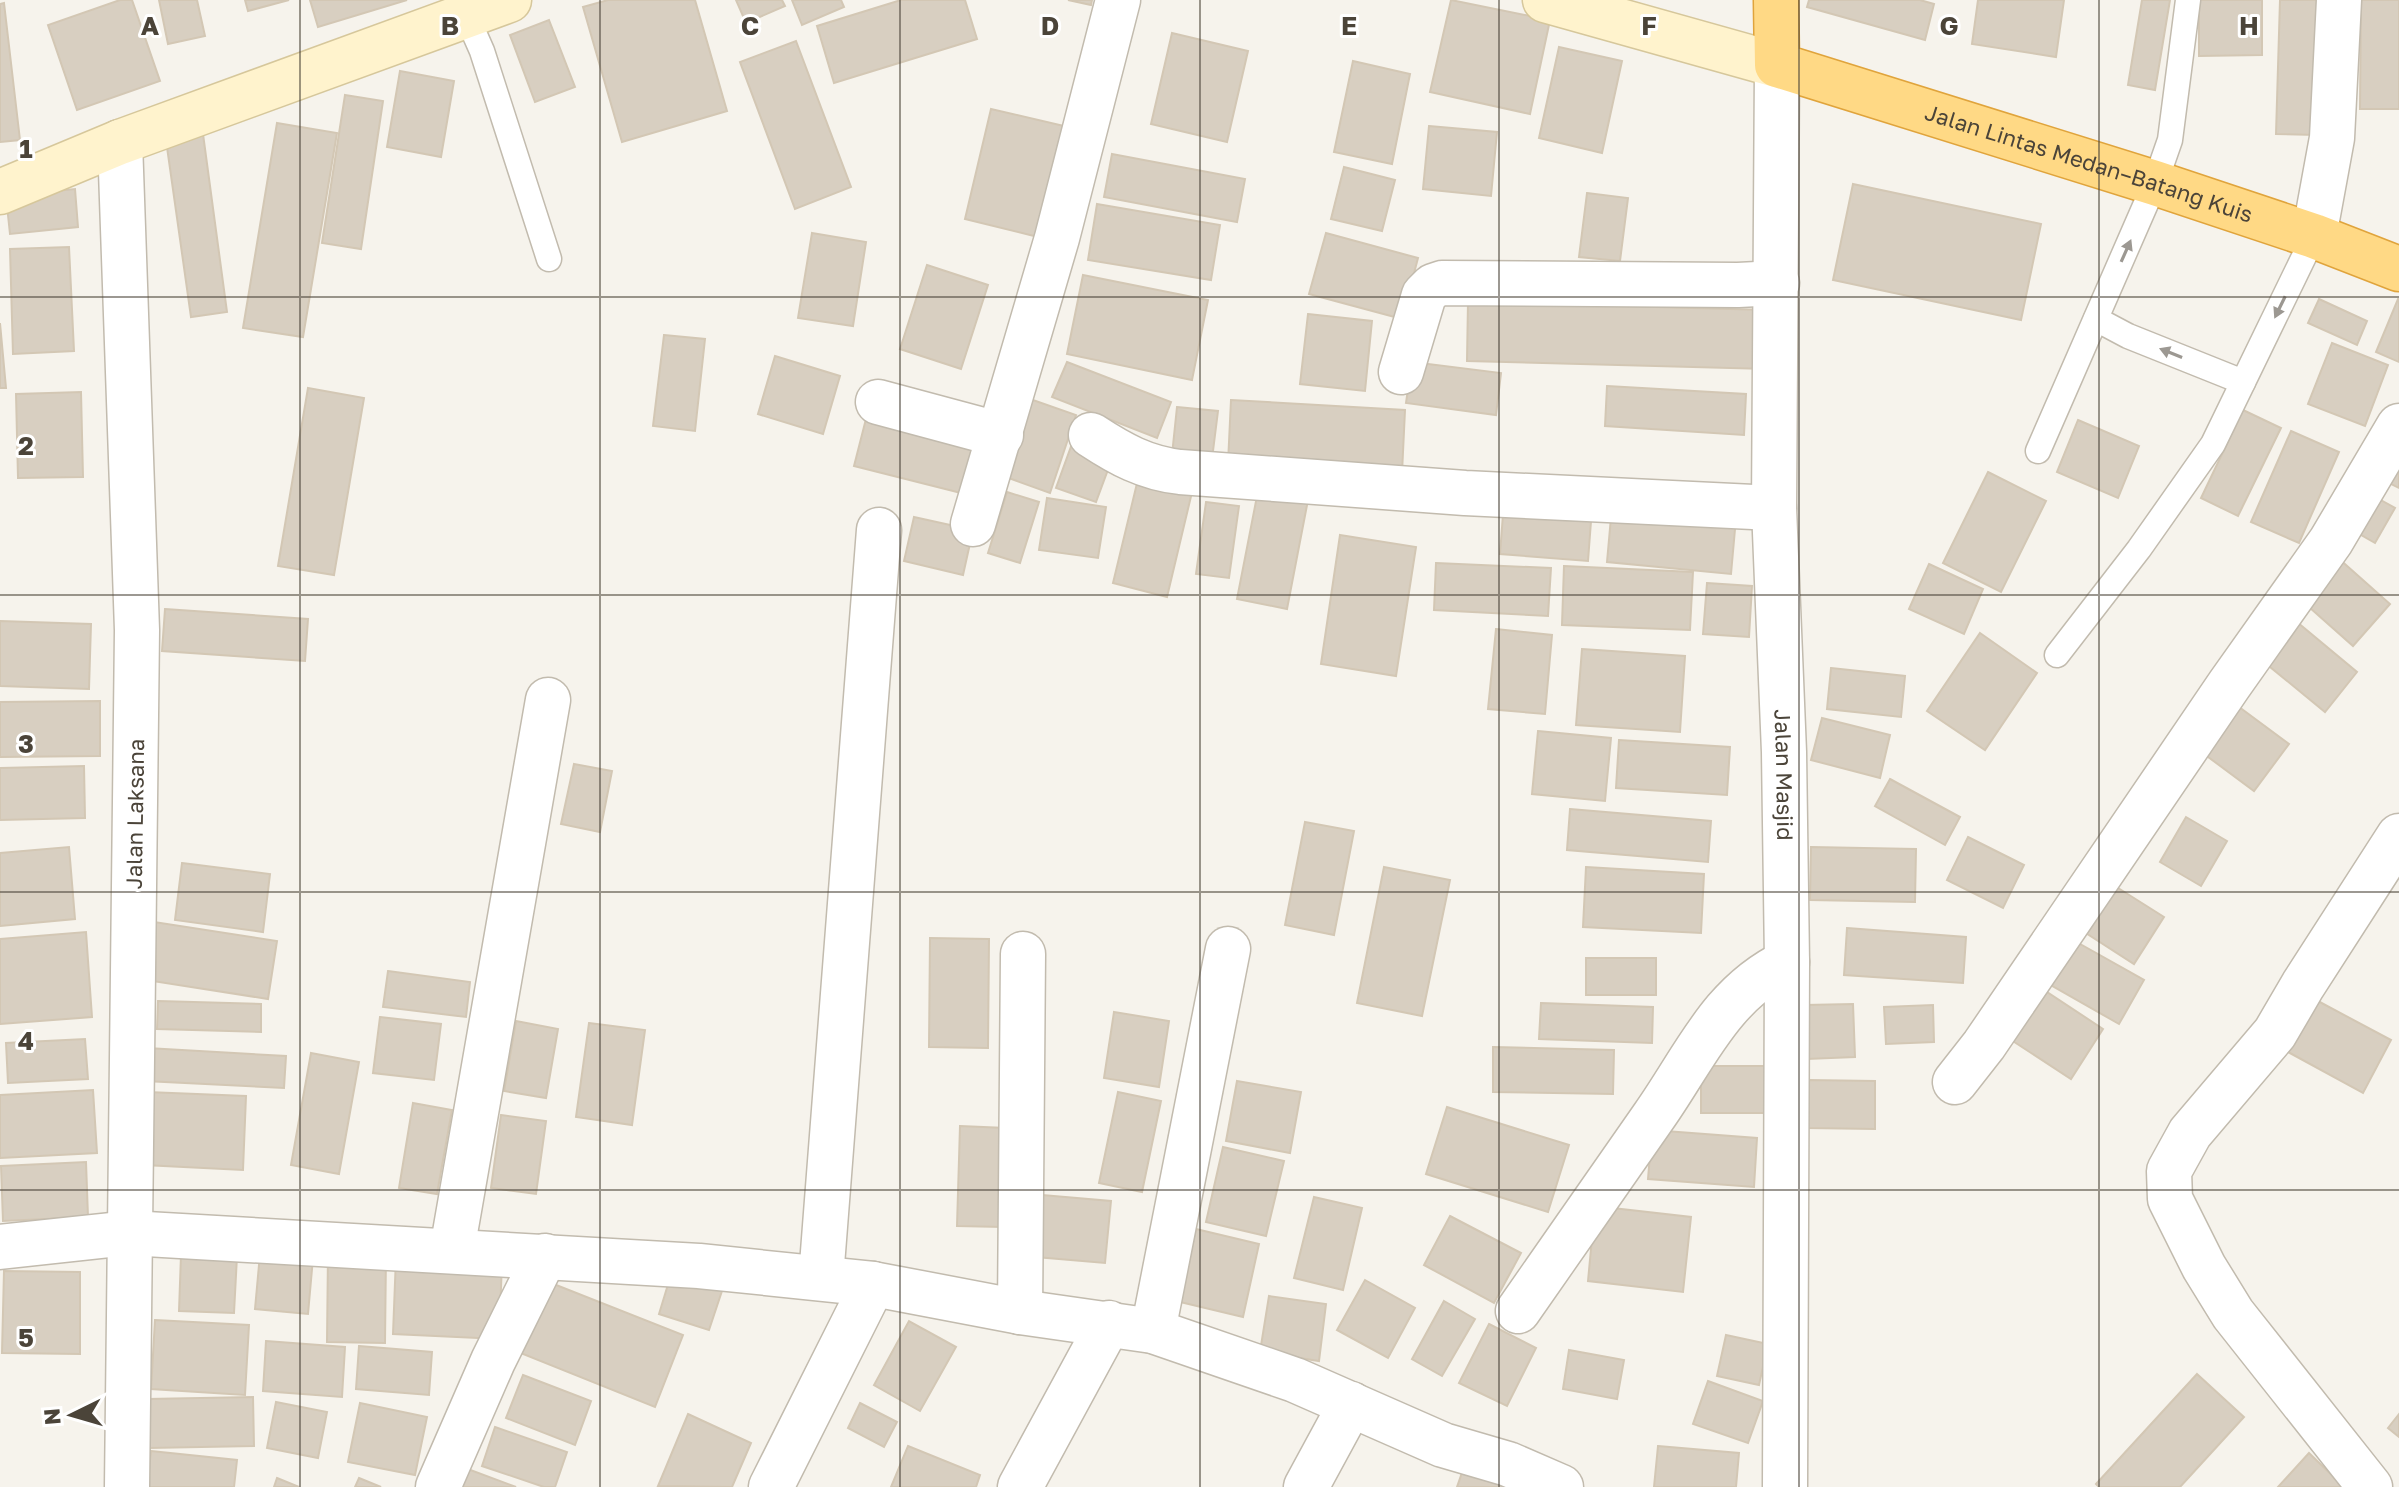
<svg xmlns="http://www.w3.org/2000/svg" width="2399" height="1487" font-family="'Golos Text',sans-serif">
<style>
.building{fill:#d8cfc1;stroke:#d3c7b4;stroke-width:2}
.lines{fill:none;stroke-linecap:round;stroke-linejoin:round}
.service-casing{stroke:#c2bbae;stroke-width:27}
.minor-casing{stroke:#c2bbae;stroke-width:47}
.secondary-casing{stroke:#d6c79b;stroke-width:47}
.trunk-casing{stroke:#e0a43c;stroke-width:47}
.service{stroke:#fff;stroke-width:24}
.minor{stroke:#fff;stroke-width:44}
.secondary{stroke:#fff3cd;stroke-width:44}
.trunk{stroke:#ffd985;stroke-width:44}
.oneway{fill:#9c9892}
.grid{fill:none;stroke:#4b4439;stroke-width:2;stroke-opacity:0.55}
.labels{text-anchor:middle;stroke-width:6;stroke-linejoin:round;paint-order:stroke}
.street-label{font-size:22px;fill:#4b4439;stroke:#fff}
.grid-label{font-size:26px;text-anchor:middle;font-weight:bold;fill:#4b4439;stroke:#fff;stroke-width:6;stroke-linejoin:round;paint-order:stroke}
</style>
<rect width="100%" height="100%" fill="#f6f3ec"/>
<g class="building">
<path d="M120,0H132L160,81L77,110L48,25Z"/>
<path d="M159,0H197L205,36L168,44Z"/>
<path d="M245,0H289L248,11Z"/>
<path d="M310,0H407L318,27Z"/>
<path d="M608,0H695L727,111L622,142L583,7Z"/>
<path d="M736,0H782L785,6L746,23Z"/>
<path d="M792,0H841L844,7L802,25Z"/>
<path d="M901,0H965L977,39L834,83L817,26Z"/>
<path d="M1068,0H1092L1091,5Z"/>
<path d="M1451,0L1550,20L1530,114L1430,92Z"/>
<path d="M1809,0H1920L1934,4L1925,40L1807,7Z"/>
<path d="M1978,0H2064L2056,57L1972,44Z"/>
<path d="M2142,0H2170L2155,90L2128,85Z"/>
<path d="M2199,0H2262V55L2199,56Z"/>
<path d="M2280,0H2321L2317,135L2276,134Z"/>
<path d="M2361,0H2399V109H2360Z"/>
<path d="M4,3L20,140L0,142V4Z"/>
<path d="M549,20L575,87L535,102L510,35Z"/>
<path d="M1172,33L1248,51L1227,142L1151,124Z"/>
<path d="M796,41L851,187L795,209L740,62Z"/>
<path d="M1559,47L1622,61L1602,153L1539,138Z"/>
<path d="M1353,61L1410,74L1392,164L1334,152Z"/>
<path d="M400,71L454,81L441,157L387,147Z"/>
<path d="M345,95L383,101L361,249L322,243Z"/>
<path d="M991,109L1064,126L1038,237L965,219Z"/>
<path d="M277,123L337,133L303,337L243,328Z"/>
<path d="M1429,126L1497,132L1491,196L1423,189Z"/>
<path d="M203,134L227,312L191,317L166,140Z"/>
<path d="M1112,154L1245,179L1237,222L1104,197Z"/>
<path d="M1344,167L1395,180L1382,231L1331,219Z"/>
<path d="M1853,184L2041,224L2021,320L1833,280Z"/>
<path d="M75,189L78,227L10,234L6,196Z"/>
<path d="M1587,193L1628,198L1620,261L1579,257Z"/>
<path d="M1097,204L1220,225L1211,280L1088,260Z"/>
<path d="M812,233L866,242L853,326L798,318Z"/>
<path d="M1326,233L1418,258L1402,319L1309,294Z"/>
<path d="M69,247L74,351L13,354L10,249Z"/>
<path d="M927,265L988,285L961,369L900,349Z"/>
<path d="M1083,275L1208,300L1192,380L1067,354Z"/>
<path d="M2319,299L2367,321L2357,345L2308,323Z"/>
<path d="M2398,299H2399V362L2376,352Z"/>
<path d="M1468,302L1768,310L1767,369L1467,361Z"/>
<path d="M1308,314L1372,321L1365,391L1300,384Z"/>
<path d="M0,323L6,388H0Z"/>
<path d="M664,335L705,339L695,431L653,426Z"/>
<path d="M2332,343L2388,365L2365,426L2308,404Z"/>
<path d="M775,356L840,376L823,434L758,414Z"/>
<path d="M1067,362L1171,402L1157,438L1052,397Z"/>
<path d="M1412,362L1501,373L1496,415L1406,403Z"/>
<path d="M1607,386L1746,394L1744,435L1605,426Z"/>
<path d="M308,388L364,398L334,575L278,566Z"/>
<path d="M81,392L83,477L18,478L16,394Z"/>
<path d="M1030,399L1076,415L1050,493L1003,476Z"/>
<path d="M1231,400L1405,410L1402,473L1228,463Z"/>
<path d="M1177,407L1218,411L1212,459L1172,455Z"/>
<path d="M2243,410L2281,428L2238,516L2201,498Z"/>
<path d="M866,419L976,447L965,494L854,466Z"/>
<path d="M2078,420L2139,446L2118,498L2057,472Z"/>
<path d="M2291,431L2339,452L2299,543L2251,522Z"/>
<path d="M1073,441L1113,456L1096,502L1056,488Z"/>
<path d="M2399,441V488L2381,479Z"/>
<path d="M1988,472L2046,501L2001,592L1943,563Z"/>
<path d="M1139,475L1193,488L1167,597L1113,583Z"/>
<path d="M1258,491L1308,500L1287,609L1237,599Z"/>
<path d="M1007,492L1039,502L1020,563L988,553Z"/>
<path d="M2368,493L2395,508L2375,543L2349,528Z"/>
<path d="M1047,498L1106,507L1098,558L1039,550Z"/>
<path d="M1504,501L1592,508L1588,561L1500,554Z"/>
<path d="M1206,502L1239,506L1229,578L1196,574Z"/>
<path d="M1612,506L1736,518L1731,574L1607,562Z"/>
<path d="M914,517L973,530L963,575L904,561Z"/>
<path d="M1340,535L1416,547L1396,676L1321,664Z"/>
<path d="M2337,557L2390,604L2353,646L2301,600Z"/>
<path d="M1436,563L1551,568L1548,616L1434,610Z"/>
<path d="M1929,564L1983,589L1964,634L1909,609Z"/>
<path d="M1564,566L1693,572L1690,630L1562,625Z"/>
<path d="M1707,583L1752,586L1749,637L1703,634Z"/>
<path d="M165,609L308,619L305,661L162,651Z"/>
<path d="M0,621L91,624L89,689L0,686Z"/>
<path d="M2297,622L2357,672L2325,712L2264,662Z"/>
<path d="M1496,629L1552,635L1545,714L1488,709Z"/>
<path d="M1980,633L2037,673L1985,750L1927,711Z"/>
<path d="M1582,649L1685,656L1680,732L1576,725Z"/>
<path d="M1831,668L1905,676L1901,717L1827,709Z"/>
<path d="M100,701V756L0,757V702Z"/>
<path d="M2231,701L2289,744L2254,791L2196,748Z"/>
<path d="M1822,718L1890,735L1880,778L1811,760Z"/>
<path d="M1538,731L1611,738L1605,801L1532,794Z"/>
<path d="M1619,740L1730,747L1727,795L1616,788Z"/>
<path d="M574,764L612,771L600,832L561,824Z"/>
<path d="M84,766L85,818L0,820V768Z"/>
<path d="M1890,779L1960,817L1945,845L1875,806Z"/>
<path d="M1570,809L1711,821L1708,862L1567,850Z"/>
<path d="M2186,817L2227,841L2201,886L2160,862Z"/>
<path d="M1305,822L1354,831L1334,935L1285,925Z"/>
<path d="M1968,837L2024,865L2003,908L1947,880Z"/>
<path d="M69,847L75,919L0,926V853Z"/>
<path d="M1811,847L1916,849L1915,902L1810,900Z"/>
<path d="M182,863L270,874L263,932L175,920Z"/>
<path d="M1384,867L1450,880L1422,1016L1357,1003Z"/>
<path d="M1586,867L1704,874L1701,933L1583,927Z"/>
<path d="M2107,881L2164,917L2134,964L2078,928Z"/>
<path d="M154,922L277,941L268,999L146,980Z"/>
<path d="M1847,928L1966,937L1963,983L1844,975Z"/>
<path d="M86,932L92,1017L0,1024V939Z"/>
<path d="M930,938L989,939L988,1048L929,1047Z"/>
<path d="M2073,940L2144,980L2119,1024L2049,984Z"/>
<rect x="1586" y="958" width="70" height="37"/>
<path d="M388,971L470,982L466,1017L383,1007Z"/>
<path d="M2032,982L2103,1029L2071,1079L1999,1032Z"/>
<path d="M2316,1000L2391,1040L2363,1093L2288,1052Z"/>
<path d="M158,1001L261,1004V1032L157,1029Z"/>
<path d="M1541,1003L1653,1007L1652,1043L1539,1039Z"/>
<path d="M1853,1004L1855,1057L1807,1059L1805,1005Z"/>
<path d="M1933,1005L1934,1042L1886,1044L1884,1007Z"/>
<path d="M1114,1012L1169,1021L1159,1087L1104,1078Z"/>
<path d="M380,1017L441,1024L434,1080L373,1073Z"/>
<path d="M516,1021L558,1029L546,1098L504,1091Z"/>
<path d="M589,1023L645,1030L632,1125L576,1117Z"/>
<path d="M85,1039L88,1079L8,1083L6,1043Z"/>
<path d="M1493,1047L1614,1050L1613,1094L1493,1092Z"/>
<path d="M147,1048L286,1056L284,1088L145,1081Z"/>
<path d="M311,1053L359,1062L339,1174L291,1165Z"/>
<rect x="1701" y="1066" width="76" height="47"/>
<path d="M1808,1080L1875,1081V1129L1807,1128Z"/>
<path d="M1237,1081L1301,1092L1290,1153L1226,1141Z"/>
<path d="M93,1090L97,1153L0,1158V1095Z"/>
<path d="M147,1092L246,1096L243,1170L144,1165Z"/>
<path d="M1118,1092L1161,1101L1142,1192L1099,1183Z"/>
<path d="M413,1103L452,1110L437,1194L399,1188Z"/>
<path d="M1447,1107L1569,1145L1548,1212L1426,1174Z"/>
<path d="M501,1115L546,1121L536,1194L491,1188Z"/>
<path d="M960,1126L1006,1128L1003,1227L957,1226Z"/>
<path d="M1652,1130L1757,1138L1754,1187L1648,1179Z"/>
<path d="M1223,1147L1284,1161L1266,1236L1206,1222Z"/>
<path d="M86,1162L88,1217L3,1221L1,1166Z"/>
<path d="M1042,1195L1111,1201L1105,1263L1036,1257Z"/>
<path d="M1314,1197L1362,1208L1343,1290L1294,1278Z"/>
<path d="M1595,1206L1691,1217L1683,1292L1588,1281Z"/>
<path d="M1450,1216L1521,1253L1494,1303L1424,1265Z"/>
<path d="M1196,1229L1259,1244L1243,1317L1180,1302Z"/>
<path d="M328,1253H386L385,1343L327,1342Z"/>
<path d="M260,1254L313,1258L308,1314L255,1309Z"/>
<path d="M181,1255L237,1256L234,1313L179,1311Z"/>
<path d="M396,1257L502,1262L499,1339L393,1334Z"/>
<path d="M673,1268L724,1285L709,1330L659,1314Z"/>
<path d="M4,1271L80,1272V1354L2,1353Z"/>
<path d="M1365,1280L1415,1308L1388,1358L1337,1330Z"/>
<path d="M546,1281L683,1335L655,1407L518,1352Z"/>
<path d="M1269,1296L1326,1304L1319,1361L1260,1352Z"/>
<path d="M1444,1301L1475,1319L1442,1376L1412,1359Z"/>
<path d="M155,1320L249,1325L245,1395L151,1389Z"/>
<path d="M909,1321L956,1347L920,1411L874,1385Z"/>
<path d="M1489,1324L1536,1348L1507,1406L1459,1383Z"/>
<path d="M1726,1335L1768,1344L1759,1385L1717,1376Z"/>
<path d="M266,1341L345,1347L342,1397L263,1391Z"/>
<path d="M359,1346L432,1352L429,1395L356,1389Z"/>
<path d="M1569,1350L1624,1360L1617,1399L1563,1389Z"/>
<path d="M2197,1374L2244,1417L2180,1487H2099L2096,1484Z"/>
<path d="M523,1375L591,1401L575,1445L506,1418Z"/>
<path d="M1708,1381L1763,1401L1748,1443L1693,1424Z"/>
<path d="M253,1397L254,1446L149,1448L148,1399Z"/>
<path d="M276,1402L327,1412L318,1458L267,1448Z"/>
<path d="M360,1403L427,1417L415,1475L348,1462Z"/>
<path d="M860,1403L897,1422L884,1447L848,1428Z"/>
<path d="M688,1414L751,1443L732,1487L658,1486Z"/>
<path d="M2399,1414V1437L2388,1428Z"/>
<path d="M495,1427L567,1452L555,1487H544L482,1466Z"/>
<path d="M908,1446L980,1475L976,1487H891Z"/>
<path d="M1658,1446L1739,1453L1736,1487H1654Z"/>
<path d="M151,1451L237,1460L234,1487H147Z"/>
<path d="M2309,1453L2344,1487H2278Z"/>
<path d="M1465,1464L1538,1487H1457Z"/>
<path d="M465,1468L516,1487H458Z"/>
<path d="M277,1478L299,1487H274Z"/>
<path d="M359,1478L381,1487H355Z"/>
</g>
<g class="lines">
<g class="service-casing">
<g id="service">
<path d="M467,17L482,51L549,259"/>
<path d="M2096,319L2128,336L2243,382"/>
<path d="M2038,451L2155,183L2170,140L2188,0"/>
<path d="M2057,655L2139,549L2213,444L2314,236"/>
</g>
</g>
<g class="minor-casing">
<g id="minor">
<path id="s1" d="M1777,65L1774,508L1784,752L1787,962L1785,1487"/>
<path d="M120,142L137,630L127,1487"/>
<path d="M2314,236L2332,138L2339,0"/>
<path d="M1401,372L1424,295L1433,286L1442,283L1738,285L1777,283"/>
<path d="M878,402L1001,435"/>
<path d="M1091,435C1120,454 1145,468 1180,472L1465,493L1774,508"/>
<path d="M973,524L1057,238L1118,0"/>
<path d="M1955,1082L1984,1045L2229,685L2331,541L2399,426"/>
<path d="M0,1247L129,1233L699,1266L873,1284L1020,1312L1153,1331L1295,1380L1443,1445L1508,1464L1561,1487"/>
<path d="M452,1250L548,700"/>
<path d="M821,1278L879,530"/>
<path d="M1518,1311C1563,1246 1609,1181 1654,1116C1695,1058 1720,994 1787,962"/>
<path d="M1020,1312L1023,954"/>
<path d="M1153,1331L1228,949"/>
<path d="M438,1487L493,1361L545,1256"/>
<path d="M771,1487L873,1284"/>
<path d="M1020,1487L1109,1323"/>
<path d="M1306,1487L1351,1404"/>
<path d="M2370,1487L2233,1314L2204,1267L2170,1199L2169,1171L2190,1133L2275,1033L2303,985L2399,836"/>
</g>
</g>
<g class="secondary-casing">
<g id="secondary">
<path d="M1545,0L1777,65"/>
<path d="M0,192L120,142L509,0"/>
</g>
</g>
<g class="trunk-casing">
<g id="trunk">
<path id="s2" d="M1776,0L1777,65L2155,183L2314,236L2399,269"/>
</g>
</g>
<use href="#service" class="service"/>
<use href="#minor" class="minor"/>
<use href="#secondary" class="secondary"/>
<use href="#trunk" class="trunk"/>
</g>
<defs><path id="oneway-solid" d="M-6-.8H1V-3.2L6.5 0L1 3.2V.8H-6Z" transform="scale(2)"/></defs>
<g class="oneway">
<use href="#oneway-solid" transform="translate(2126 251) rotate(-66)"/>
<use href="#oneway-solid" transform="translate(2280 307) rotate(116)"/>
<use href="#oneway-solid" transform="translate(2171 353) rotate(-158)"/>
</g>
<path class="grid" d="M300,0V1487M600,0V1487M900,0V1487M1200,0V1487M1499,0V1487M1799,0V1487M2099,0V1487M0,297H2399M0,595H2399M0,892H2399M0,1190H2399"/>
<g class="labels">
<g class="street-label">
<text dy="8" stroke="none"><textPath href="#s2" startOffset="392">Jalan Lintas Medan–Batang Kuis</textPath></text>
<text dy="8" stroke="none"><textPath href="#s1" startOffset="710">Jalan Masjid</textPath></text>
<text transform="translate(135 814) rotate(-89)" y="8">Jalan Laksana</text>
</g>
</g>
<g class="grid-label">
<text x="150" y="35">A</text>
<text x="450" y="35">B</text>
<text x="750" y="35">C</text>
<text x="1050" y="35">D</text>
<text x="1349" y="35">E</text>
<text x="1649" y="35">F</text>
<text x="1949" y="35">G</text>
<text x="2249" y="35">H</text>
<text x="26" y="158">1</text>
<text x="26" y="455">2</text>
<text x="26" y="753">3</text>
<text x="26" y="1050">4</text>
<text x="26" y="1347">5</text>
</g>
<g transform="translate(72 1415) rotate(265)" stroke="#ffffff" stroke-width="6" paint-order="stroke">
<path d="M0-6L14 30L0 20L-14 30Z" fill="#4b4439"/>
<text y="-12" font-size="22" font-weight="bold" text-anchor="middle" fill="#4b4439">N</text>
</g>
</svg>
